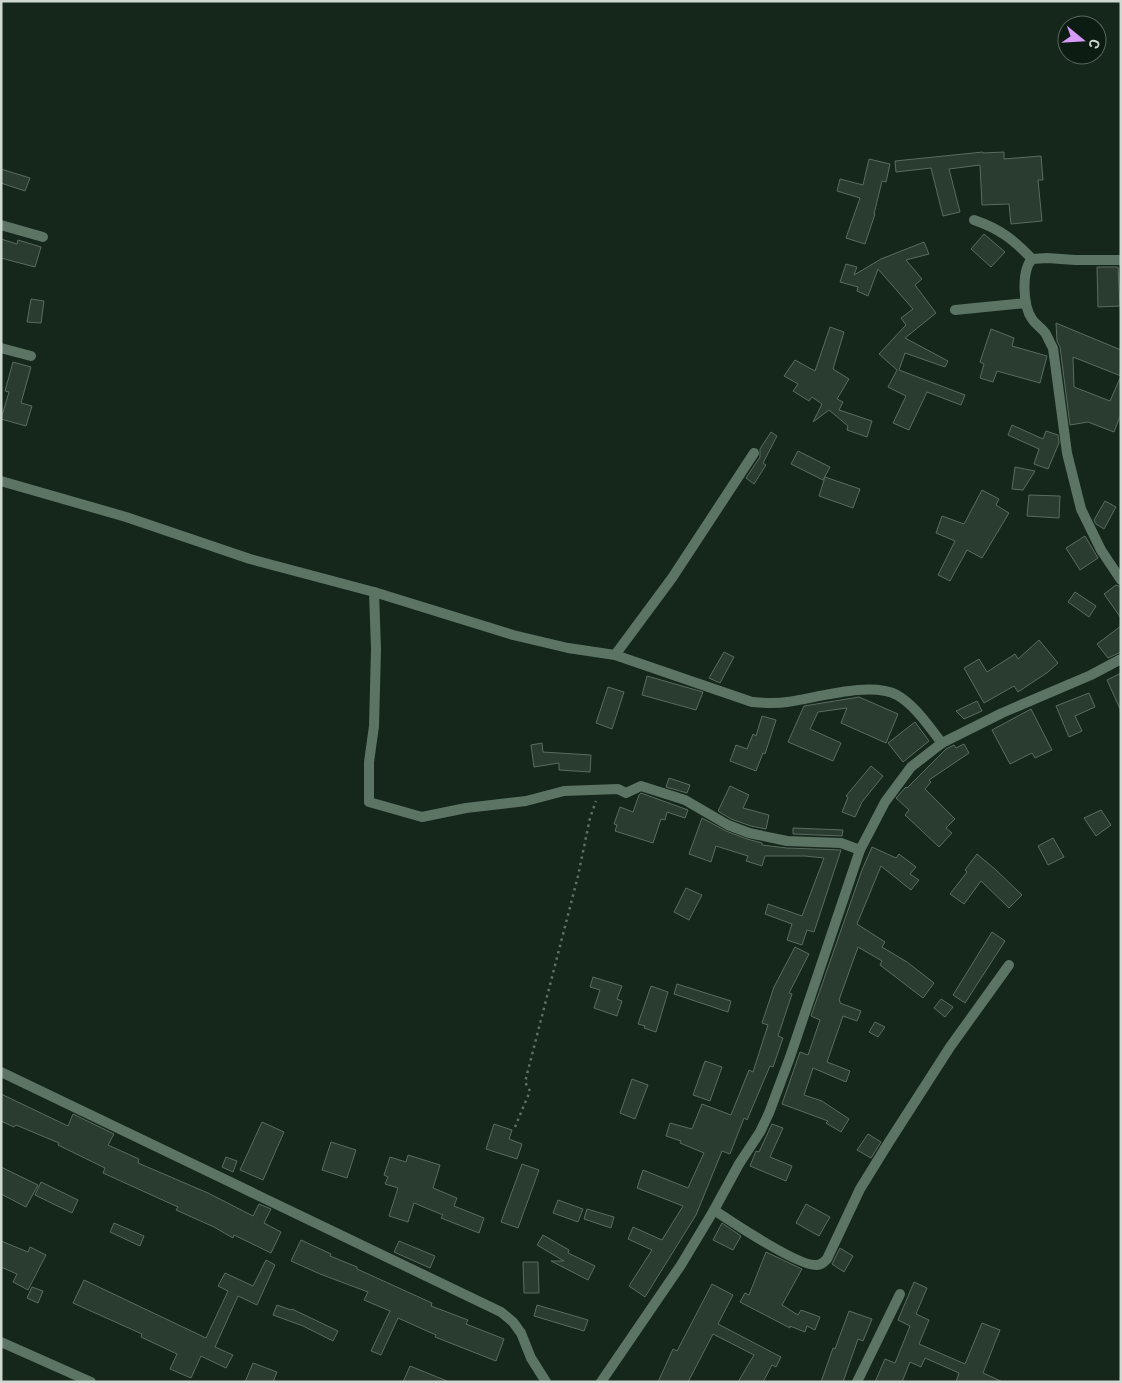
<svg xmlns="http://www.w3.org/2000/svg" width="1122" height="1383" font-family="Roboto,sans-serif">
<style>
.building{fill:#2a3b2f;stroke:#5a6c5f}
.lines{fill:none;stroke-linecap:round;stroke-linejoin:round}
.path{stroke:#606e65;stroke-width:2.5;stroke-dasharray:2.5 4;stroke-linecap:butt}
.minor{stroke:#5c7464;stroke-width:10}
.tertiary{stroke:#5c7464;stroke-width:10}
</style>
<rect width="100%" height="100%" fill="#15261b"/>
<g class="building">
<path d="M983,152V153L1004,152V159L1041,156L1043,180H1038L1042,221L1011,224L1009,204L982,205L980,165L949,169L960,212L943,216L931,168L896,172L895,161Z"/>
<path d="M869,159L890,164L886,182L882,181L874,214H875L865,244L846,238L860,198L837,191L840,179L863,185Z"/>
<path d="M1,169L30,178L25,191L1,183Z"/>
<path d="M984,234L1005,252L991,267L971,249Z"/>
<path d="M1,239L17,244L18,240L41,247L35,267L1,258Z"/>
<path d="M924,242L929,254L906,260L922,279L915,285L936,313L905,338L948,361L945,367L905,353L899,370L965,395L961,405L927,392L909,430L893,423L906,396L888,387L897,370L879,354L906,325L901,318L913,309L878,269L868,296L857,291L858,287L840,282L846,264L857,267L854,275L881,259Z"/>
<path d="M1097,267H1118L1120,306L1098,307Z"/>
<path d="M31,299L44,301L41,323L27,322Z"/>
<path d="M1056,323L1121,350V376L1073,357L1074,387L1110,401L1121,376V414L1114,432L1088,422L1070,425L1060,347L1057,341Z"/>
<path d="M830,327L844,332L833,369L849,379L837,399L843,402L839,410L872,421L867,437L847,430L848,426L829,410L813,422L822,404L812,397L809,401L793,391L798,384L784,376L795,360L815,371Z"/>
<path d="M991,329L1014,338L1012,346L1047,356L1040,383L997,371L993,382L980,378L984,364L980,362Z"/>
<path d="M13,362L31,367L21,403L32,406L26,426L1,419L9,392L5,391Z"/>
<path d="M1012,425L1043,439L1046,431L1058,435L1059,443L1048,469L1034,464L1039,449L1008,435Z"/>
<path d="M771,432L777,436L763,463L766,465L754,484L746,478L760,457V449Z"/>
<path d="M798,451L830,467L823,480L791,464Z"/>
<path d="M1015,467L1035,471L1023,490L1012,489Z"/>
<path d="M825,477L860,489L853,508L819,496Z"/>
<path d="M982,490L999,499L996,505L1009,513L982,558L967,550L950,581L938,575L955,541L936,533L942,516L964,524Z"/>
<path d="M1029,495L1060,496L1059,518L1027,516Z"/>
<path d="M1105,501L1116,507L1104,529L1096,524L1094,520Z"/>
<path d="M1085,536L1098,558L1080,570L1066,548Z"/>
<path d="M1116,585L1121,587V618L1104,594Z"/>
<path d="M1075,592L1096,606L1089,617L1068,602Z"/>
<path d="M1121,626V652L1108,658L1097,644Z"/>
<path d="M1039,640L1058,663L1048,672L1018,692L1014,686L984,703L964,668L979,659L987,672L1015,654L1018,659Z"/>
<path d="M724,652L734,657L720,683L709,678Z"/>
<path d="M1121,673V711L1107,680Z"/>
<path d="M647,676L703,692L696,710L642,695Z"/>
<path d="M608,687L624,692L612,729L596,723Z"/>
<path d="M1089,693L1095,707L1075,716L1082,731L1069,737L1056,706Z"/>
<path d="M859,697L898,714L886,743L841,723L847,708L818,712L810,729L841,743L833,761L788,742L804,706Z"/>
<path d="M977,701L982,711L964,719L956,711Z"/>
<path d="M1031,709L1052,750L1035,758L1032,753L1010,764L992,730Z"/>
<path d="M762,716L776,720L765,754L763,753L756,771L730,761L736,745L747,749L753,734L756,736Z"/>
<path d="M915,722L929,741L903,762L888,743Z"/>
<path d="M542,743L543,752L591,755L590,772L559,770V763L534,767L531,745Z"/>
<path d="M964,744L969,753L929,780L931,782L925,789L955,819L946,828L952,833L939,847L905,815L909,810L896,798L906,787L907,788L946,749L954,745L956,748Z"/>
<path d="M871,766L883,776L862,802L855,817L842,812L848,797L846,796Z"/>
<path d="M669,778L690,785L687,793L666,787Z"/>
<path d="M730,786L749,795L743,808L769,815L766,829L751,826L731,819L718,811Z"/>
<path d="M641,793L688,810L685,818L667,812L665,820L661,819L653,843L615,831L617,825L614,824L620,807L633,812L639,795Z"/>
<path d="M1101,810L1111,825L1096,836L1084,818Z"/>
<path d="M702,818L726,831L747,839L762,843V845L787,848L841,850L814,932L807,930L802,945L787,940L792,924L765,914L768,904L802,916L824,858L805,856H765L762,866L746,861L748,856L716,846L711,862L689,854Z"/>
<path d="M793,828L843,830L842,836L793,834Z"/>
<path d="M1053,838L1064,857L1048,865L1038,846Z"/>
<path d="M872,847L896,858L899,854L916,867L910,874L919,880L911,890L881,866L857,924L885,942L882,947L907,962L934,983L923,998L880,965L882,961L858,947L839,1000L840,1001V1003L861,1011L857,1021L843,1016L827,1062L850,1071L846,1082L813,1068L804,1095L822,1101L849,1119L841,1132L826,1123L828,1121L782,1104L800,1052L808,1055L820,1020L811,1016L862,870Z"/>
<path d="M977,854L996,870L1022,895L1009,908L981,881L964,904L950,894L967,872L965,870Z"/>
<path d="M686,888L702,895L689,920L674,912Z"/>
<path d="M992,932L1005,941L965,1003L953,995Z"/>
<path d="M795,947L809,954L789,993L792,994L778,1036L783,1038L773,1067L770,1066L747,1120L744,1118L730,1154L722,1151L696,1215L645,1297L629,1286L652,1250L628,1239L633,1227L662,1240L683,1206L637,1188L643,1170L688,1188L704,1153L680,1143L681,1141L666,1136L670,1123L692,1129L702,1104L731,1115L749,1070L753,1072L768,1025L762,1023L774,987Z"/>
<path d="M593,977L622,986L617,999L622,1001L617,1016L594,1008L600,990L590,987Z"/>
<path d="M677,984L731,1001L728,1012L674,994Z"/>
<path d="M651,986L668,992L656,1032L644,1028L645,1026L638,1024Z"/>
<path d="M941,999L953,1007L945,1017L934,1008Z"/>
<path d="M875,1022L885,1027L878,1037L869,1032Z"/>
<path d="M705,1061L722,1067L710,1101L693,1095Z"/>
<path d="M632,1079L648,1085L635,1119L620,1113Z"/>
<path d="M1,1094L68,1126L73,1114L114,1134L108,1145L139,1159L138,1163L208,1193L253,1216L259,1204L271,1209L264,1223L281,1232L271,1253L234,1235L233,1238L214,1227L176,1210L178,1207L103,1173L105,1168L58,1145L59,1143L16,1125L14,1127L1,1121Z"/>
<path d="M262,1122L284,1132L263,1180L240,1170Z"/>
<path d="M494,1124L512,1130L509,1139L522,1144L517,1159L486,1149Z"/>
<path d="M772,1124L783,1128L770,1157L792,1166L786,1181L750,1166L756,1151L759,1152Z"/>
<path d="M868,1134L881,1142L871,1158L857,1150Z"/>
<path d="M331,1142L356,1150L347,1178L322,1170Z"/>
<path d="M408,1155L440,1165L433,1188L457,1198L454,1206L484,1218L479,1233L441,1218L443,1215L414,1203L408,1222L389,1216L398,1188L385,1184L388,1177L384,1175L390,1157L406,1162Z"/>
<path d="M226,1157L237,1161L233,1172L222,1167Z"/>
<path d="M522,1164L539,1170L518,1228L501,1222Z"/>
<path d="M1,1167L38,1185L26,1207L1,1194Z"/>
<path d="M41,1182L78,1200L72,1213L35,1195Z"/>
<path d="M558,1200L583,1209L578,1222L553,1213Z"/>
<path d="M806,1204L830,1217L819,1236L796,1223Z"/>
<path d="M587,1209L614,1217L611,1228L584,1219Z"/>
<path d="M114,1223L144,1236L140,1246L110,1232Z"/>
<path d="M722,1223L741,1236L733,1250L713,1240Z"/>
<path d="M543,1235L569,1250L568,1253L595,1266L588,1280L551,1261H564L537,1245Z"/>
<path d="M301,1240L331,1254L330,1256L357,1267V1269L432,1303L431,1306L468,1320L466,1324L504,1339L496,1361L435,1337L436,1335L398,1318L381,1355L371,1351L390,1311L364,1300L368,1292L320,1274L291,1261Z"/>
<path d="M1,1241L28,1252L30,1247L46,1255L28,1290L13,1282L17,1274L1,1267Z"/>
<path d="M399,1241L435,1256L430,1268L394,1252Z"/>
<path d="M840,1248L853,1256L844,1272L832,1264Z"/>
<path d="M766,1252L802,1269L782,1305L798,1315L801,1310L820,1317L815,1330L807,1326L805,1332L790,1326V1328L740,1302L745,1293L749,1295Z"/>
<path d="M266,1260L275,1265L257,1305L238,1296L215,1347L233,1355L226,1368L201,1356L191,1378L170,1369L177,1354L141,1337L142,1334L73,1303L84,1280L206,1338L228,1291L218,1286L225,1273L253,1286Z"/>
<path d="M523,1262H538L539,1293H524Z"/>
<path d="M914,1282L927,1288L916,1314L929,1320L919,1344L965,1364L982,1323L1000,1330L983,1373L1003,1382H956L959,1373L925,1358L921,1367L910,1362L902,1382H875L885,1359L895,1363L910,1326L898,1320Z"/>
<path d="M712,1284L733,1295L718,1324L781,1357L776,1367L772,1365L763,1382H738L754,1355L713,1334L688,1382H658L673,1349L677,1351Z"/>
<path d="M32,1287L43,1291L38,1303L27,1298Z"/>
<path d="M277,1305L291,1310L292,1309L338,1331L333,1341L303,1326L273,1315Z"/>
<path d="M537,1305L588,1320L584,1331L534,1316Z"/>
<path d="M849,1311L872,1319L863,1341L858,1339L843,1382H821L833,1348L835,1349Z"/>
<path d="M253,1363L277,1372L273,1382H245Z"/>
<path d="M410,1366L447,1381V1382H403Z"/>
</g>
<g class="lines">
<path class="path" d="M515,1127L530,1091L525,1082L578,876L590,818L596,801"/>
<g class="minor">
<path d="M974,220C1000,229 1013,239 1032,259"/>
<path d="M1,225L43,237"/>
<path d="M1121,260H1075L1047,258L1032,259C1021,271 1023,306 1032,319C1036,325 1042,328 1046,334C1048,338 1050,343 1053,348L1067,453L1081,509L1101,550L1121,580"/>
<path d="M955,310L1026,303"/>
<path d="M1,348L31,356"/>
<path d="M1,481L126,517L250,559L374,592L513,635L568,648L615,655L752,702C764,703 775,704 787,702C817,698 870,681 897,695C916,706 929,727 942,743"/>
<path d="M374,592L376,649L374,726L369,762V802L422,817L466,808L526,801L564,791L618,789L626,793L641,786L685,800L728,825L749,833L787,841L841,843L860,850"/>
<path d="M615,655L672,578L754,453"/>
<path d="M1,1072L501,1312L513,1322L521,1333L531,1358L546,1382"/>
<path d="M714,1210C732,1222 799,1267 817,1265C822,1265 824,1262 827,1259L860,1189L889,1142L950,1047L1009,965"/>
<path d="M1,1342L91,1382"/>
<path d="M857,1382L900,1294"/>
</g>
<path class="tertiary" d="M601,1382L681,1265L714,1210L739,1164L760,1132L769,1113L790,1057L860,850L885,802L911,767L942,743L1002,713L1091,675L1121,659"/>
</g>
<rect width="1122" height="1383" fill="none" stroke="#cfd9d2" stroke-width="5"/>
<g transform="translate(1082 40) rotate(108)"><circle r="24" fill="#0c1c12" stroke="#5a685f"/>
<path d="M0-4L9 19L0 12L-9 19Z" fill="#d79bf9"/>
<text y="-8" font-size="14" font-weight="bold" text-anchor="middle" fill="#cfd9d2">С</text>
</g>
</svg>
